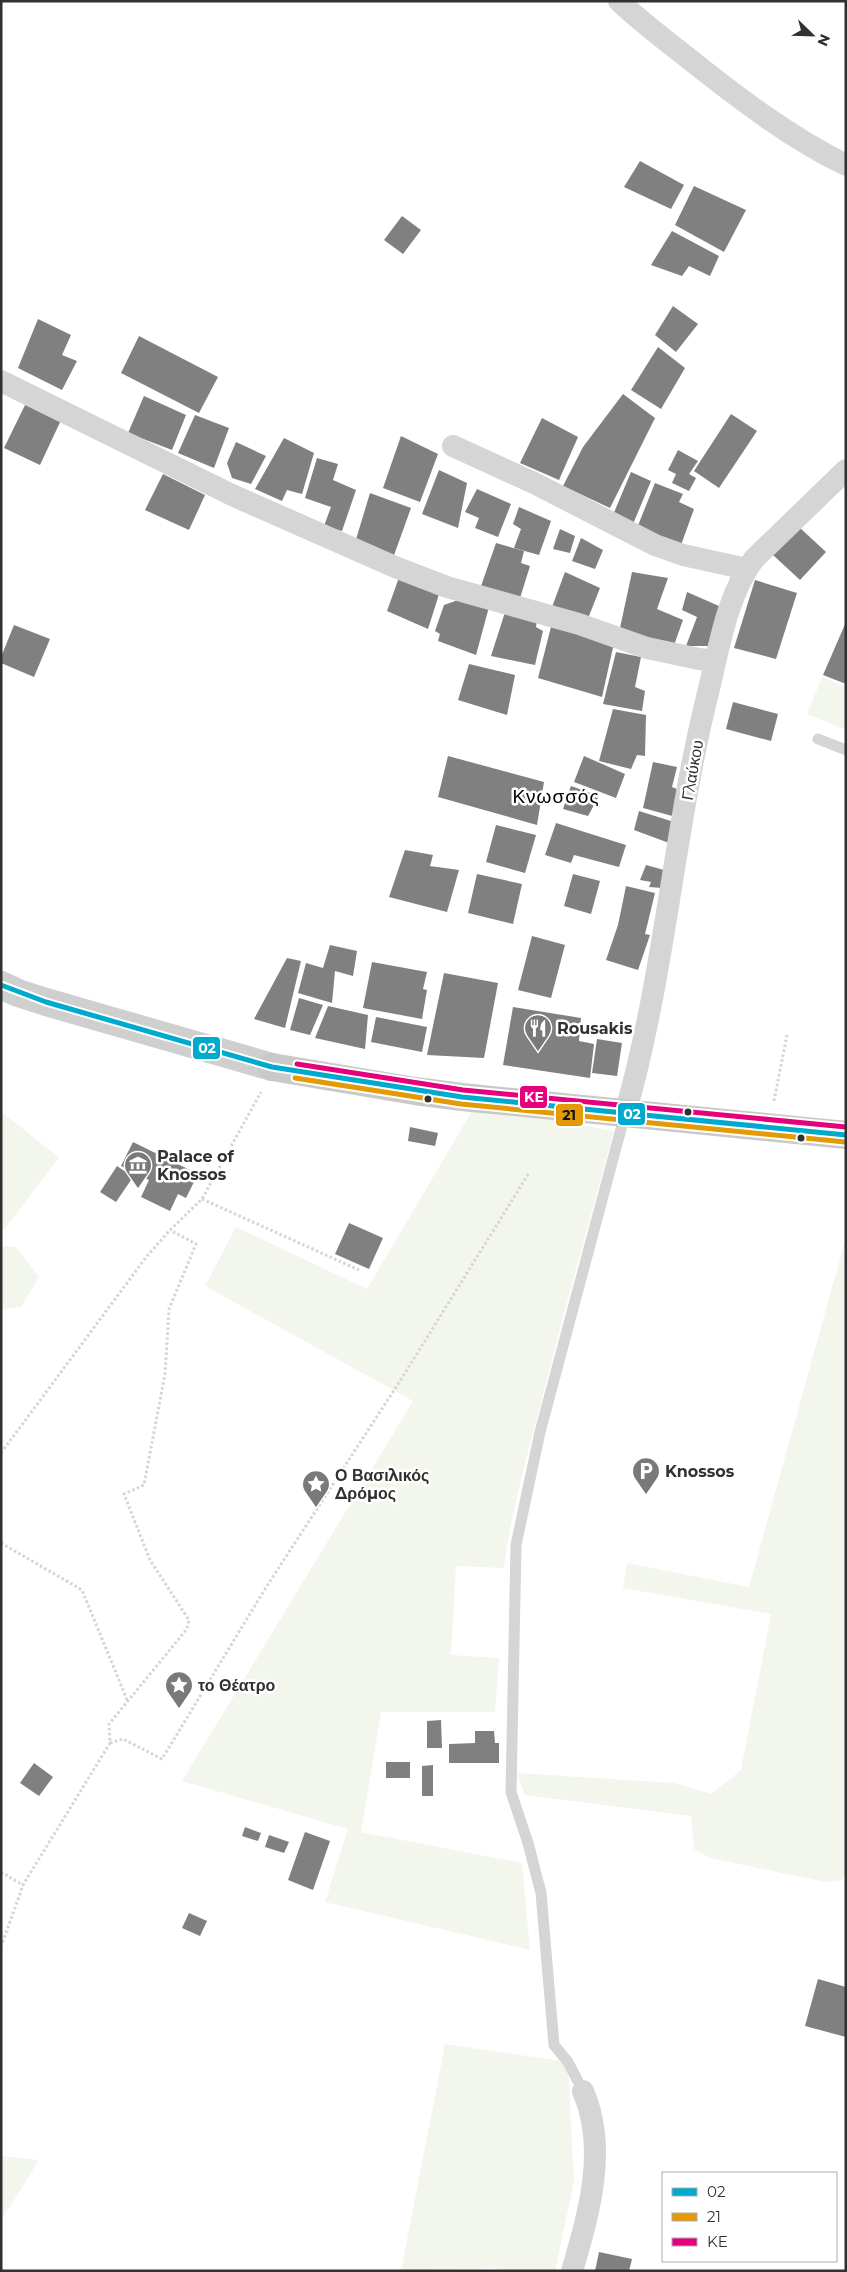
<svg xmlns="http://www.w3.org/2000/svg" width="847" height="2272" font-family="Montserrat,sans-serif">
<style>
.green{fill:#f3f6ed}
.building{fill:#808080}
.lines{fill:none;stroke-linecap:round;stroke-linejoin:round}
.path{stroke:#d5d5d5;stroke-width:3;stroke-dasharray:2.5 2.5;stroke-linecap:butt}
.lane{stroke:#d5d5d5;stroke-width:11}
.street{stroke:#d5d5d5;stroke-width:22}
.secondary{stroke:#cfcfcf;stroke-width:28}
.primary{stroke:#c9c9c9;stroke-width:28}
.bus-1-casing{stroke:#fff;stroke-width:9}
.bus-2-casing{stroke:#fff;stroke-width:9}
.bus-3-casing{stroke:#fff;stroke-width:9}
.bus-1{stroke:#00a9ce;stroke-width:5}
.bus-2{stroke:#e39a05;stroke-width:5}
.bus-3{stroke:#e5007d;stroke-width:5}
.bus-dot{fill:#313131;stroke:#fff;stroke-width:2}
.labels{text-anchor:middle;stroke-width:5;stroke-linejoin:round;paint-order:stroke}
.street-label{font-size:16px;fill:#313131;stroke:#fff}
.poi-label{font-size:16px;font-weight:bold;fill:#313131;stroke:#fff;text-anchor:start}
.quarter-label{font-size:19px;letter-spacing:1px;fill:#000;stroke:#fff}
.line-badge{stroke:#fff;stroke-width:2}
.badge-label{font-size:14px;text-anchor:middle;font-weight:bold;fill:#fff}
.pale-badge-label{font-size:14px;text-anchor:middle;font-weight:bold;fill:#111}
</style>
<rect width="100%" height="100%" fill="#fff"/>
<g class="green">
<path d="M822,677L846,687V730L807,714Z"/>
<path d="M475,1106L614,1131C589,1221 564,1311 541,1402C527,1456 511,1512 504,1568L456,1566L451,1655L499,1658L495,1712H381L361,1832L522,1863L530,1950L325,1902L348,1829L182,1781L413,1401L205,1286L236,1227L367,1289Z"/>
<path d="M1,1112L59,1157L3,1231H1Z"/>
<path d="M846,1237V1876L842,1880L825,1882L710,1858L694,1849L691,1816L525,1795L517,1773L674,1783L711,1794L741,1770L771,1614L623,1588L627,1563L749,1587Z"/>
<path d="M1,1246L16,1247L39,1277L21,1307L1,1310Z"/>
<path d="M445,2044L568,2062L574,2182L555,2271H504L493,2268L401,2271Z"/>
<path d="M1,2156L39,2160L1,2221Z"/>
</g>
<g class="building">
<path d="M640,161L684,185L671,209L624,187Z"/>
<path d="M694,186L746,210L724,252L675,225Z"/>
<path d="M402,216L421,230L403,254L384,240Z"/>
<path d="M672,231L719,256L710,276L689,266L682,276L651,265Z"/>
<path d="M673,306L698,324L676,352L655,335Z"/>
<path d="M38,319L71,335L62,355L77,361L62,390L18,368Z"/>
<path d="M139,336L218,377L199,413L121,373Z"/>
<path d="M658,347L685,368L661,409L631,390Z"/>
<path d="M623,394L655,418L610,508L563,486L583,447Z"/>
<path d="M144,396L186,415L172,450L128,433Z"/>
<path d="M27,401L62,418L40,465L4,448Z"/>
<path d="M731,414L757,431L719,488L694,471Z"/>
<path d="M195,415L229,428L214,468L178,453Z"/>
<path d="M542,418L578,437L559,480L520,463Z"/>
<path d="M401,436L438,454L420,502L383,488Z"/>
<path d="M284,438L314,453L302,494L287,490L282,501L255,489Z"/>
<path d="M236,442L266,456L251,484L232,478L227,463Z"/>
<path d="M678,450L698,461L689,474L696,478L689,491L672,483L676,474L668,470Z"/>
<path d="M317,458L338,464L333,480L356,490L342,531L324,526L331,507L305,498Z"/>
<path d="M439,470L467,483L458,528L422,514Z"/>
<path d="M631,472L651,481L633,524L613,515Z"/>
<path d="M163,474L205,495L189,530L145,510Z"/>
<path d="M655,483L683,494L679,502L694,509L681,545L637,528Z"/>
<path d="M477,489L511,504L498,537L475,528L479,518L465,512Z"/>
<path d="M370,493L411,508L393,558L354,546Z"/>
<path d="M519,507L551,521L539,555L514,548L521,529L513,524Z"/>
<path d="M799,527L826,552L800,580L773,555Z"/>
<path d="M560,529L575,536L570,553L553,549Z"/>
<path d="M581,538L603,550L595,569L572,561Z"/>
<path d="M496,543L524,551L521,563L530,566L520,598L480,589Z"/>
<path d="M401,572L441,588L428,629L387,611Z"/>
<path d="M565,572L600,588L587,621L552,607Z"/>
<path d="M632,572L668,578L657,609L683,620L673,648L620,628Z"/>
<path d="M755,580L797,593L776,659L734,648Z"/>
<path d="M687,592L719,606L713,646H686L697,617L682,610Z"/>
<path d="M461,599L489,607L476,655L438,641L440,634L435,631L444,605Z"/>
<path d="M506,609L537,620L536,627L543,631L535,665L491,656Z"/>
<path d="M553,619L614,643L602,697L538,678Z"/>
<path d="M846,622V684L823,675Z"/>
<path d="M14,625L50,639L34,677L1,663V657Z"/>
<path d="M616,652L641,657L635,687L645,691L642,711L603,704Z"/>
<path d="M469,664L515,675L507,715L458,700Z"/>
<path d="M733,702L778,714L771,741L726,729Z"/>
<path d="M613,709L646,715L645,756L637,755L631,769L599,761Z"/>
<path d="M448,756L544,782L537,825L438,797Z"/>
<path d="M584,756L625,774L616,798L574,782Z"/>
<path d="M653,762L677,767L672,787L682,791L676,817L643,808Z"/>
<path d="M571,786L599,796L588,816L563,809Z"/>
<path d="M639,811L674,822L669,843L634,830Z"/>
<path d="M556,823L626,845L619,867L574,855L571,863L545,855Z"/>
<path d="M496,825L536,835L525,873L486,862Z"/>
<path d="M405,850L433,855L430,866L459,870L447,912L389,897Z"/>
<path d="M646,865L664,870L662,888L649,887L651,882L640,880Z"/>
<path d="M477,874L522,884L513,924L468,913Z"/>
<path d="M573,874L600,881L591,914L564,906Z"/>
<path d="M626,886L655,893L645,934L650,935L638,970L606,960L618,925Z"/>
<path d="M532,936L565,945L551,998L518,990Z"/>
<path d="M330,945L357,951L353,976L335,971L332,1003L298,993L306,963L323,968Z"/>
<path d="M287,958L301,961L285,1028L254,1019Z"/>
<path d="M372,962L427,972L423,989L427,990L422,1019L363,1008Z"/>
<path d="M444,973L498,983L484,1058L427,1055Z"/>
<path d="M299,998L323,1005L310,1035L290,1030Z"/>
<path d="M328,1006L368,1015L365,1049L315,1038Z"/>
<path d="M513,1007L581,1018L579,1041L594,1044L590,1078L503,1065Z"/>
<path d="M376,1017L427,1027L422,1052L371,1042Z"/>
<path d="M597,1039L622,1043L617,1076L592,1073Z"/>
<path d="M410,1127L438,1133L435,1146L408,1141Z"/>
<path d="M133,1142L198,1174L186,1198L178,1194L170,1211L141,1197L149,1180L121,1166Z"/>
<path d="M117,1166L133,1177L116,1202L100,1192Z"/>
<path d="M349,1223L383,1238L369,1269L335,1254Z"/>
<path d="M441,1720L442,1748H427V1721Z"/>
<path d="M475,1731H494L495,1743H499V1763H449V1744L475,1743Z"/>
<rect x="386" y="1762" width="24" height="16"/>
<path d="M34,1763L53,1777L39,1796L20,1783Z"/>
<path d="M433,1765V1796H422V1766Z"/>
<path d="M245,1827L261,1833L258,1841L242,1836Z"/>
<path d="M305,1832L330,1841L313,1890L288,1880Z"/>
<path d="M269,1835L289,1842L284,1853L265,1847Z"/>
<path d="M189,1913L207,1921L200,1936L182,1928Z"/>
<path d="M818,1979L846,1987V2037L805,2026Z"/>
<path d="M599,2252L632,2259L629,2271H595Z"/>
</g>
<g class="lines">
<g class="path">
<path d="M774,1101L787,1035"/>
<path d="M202,1199L359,1270"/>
<path d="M1,1453L147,1256L170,1230L202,1199L261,1092"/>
<path d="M1,1543L82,1590L128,1702"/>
<path d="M110,1743L123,1739L162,1759L265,1589L400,1381L529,1173"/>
<path d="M1,1872L23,1885"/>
<path d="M1,1947L23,1885L110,1743L109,1724L187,1629L189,1620L150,1560L124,1494L144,1485L165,1374L169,1309L196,1244L170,1230"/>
<path d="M1,2270L2,2271"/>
</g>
<g class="lane">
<path d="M818,739L846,750"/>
<path d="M583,2091L568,2062L554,2045L541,1893L528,1843L511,1792L516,1545L540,1432L625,1114"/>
</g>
<g class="street">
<path d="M619,1C642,23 668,42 693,62C741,100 791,138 846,165"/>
<path d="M1,381L232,495L395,567L447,587L579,624L647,648L699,659L715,661"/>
<path d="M453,446L534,483L655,545L683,555L747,569"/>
<path d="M625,1114C664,979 673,837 706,701C718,655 725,598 754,559L846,470"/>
<path d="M572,2271C589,2213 608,2149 583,2091"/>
</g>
<path class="secondary" d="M1,985L18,993L46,1002L272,1067"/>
<path class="primary" d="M272,1067L415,1091L462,1097L846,1135"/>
<g class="bus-1-casing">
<path id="bus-1" d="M1,985L46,1002L272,1067L462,1097L846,1135"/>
</g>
<g class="bus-2-casing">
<path id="bus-2" d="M295,1078L461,1104L845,1142"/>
</g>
<g class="bus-3-casing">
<path id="bus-3" d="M297,1064L463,1090L846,1127"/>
</g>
<use href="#bus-1" class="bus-1"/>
<use href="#bus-2" class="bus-2"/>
<use href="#bus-3" class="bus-3"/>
</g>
<defs>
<g id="restaurant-pin" transform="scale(1.4375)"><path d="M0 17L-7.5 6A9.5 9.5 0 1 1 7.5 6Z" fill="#797979" stroke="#fff"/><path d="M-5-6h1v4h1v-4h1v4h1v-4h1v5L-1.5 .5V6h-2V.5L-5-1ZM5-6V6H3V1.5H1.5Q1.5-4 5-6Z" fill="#fff"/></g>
<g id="museum-pin" transform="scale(1.4375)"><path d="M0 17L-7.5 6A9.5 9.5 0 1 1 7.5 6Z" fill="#797979" stroke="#fff"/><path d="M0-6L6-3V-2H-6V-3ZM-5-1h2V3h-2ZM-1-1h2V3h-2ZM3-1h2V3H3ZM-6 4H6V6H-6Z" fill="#fff"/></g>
<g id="parking-pin" transform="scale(1.4375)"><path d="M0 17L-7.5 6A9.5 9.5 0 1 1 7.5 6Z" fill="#797979" stroke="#fff"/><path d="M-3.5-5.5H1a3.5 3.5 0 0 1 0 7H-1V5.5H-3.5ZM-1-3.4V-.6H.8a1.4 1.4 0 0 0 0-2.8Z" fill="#fff"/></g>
<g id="sight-pin" transform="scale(1.4375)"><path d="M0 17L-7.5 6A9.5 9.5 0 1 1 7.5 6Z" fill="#797979" stroke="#fff"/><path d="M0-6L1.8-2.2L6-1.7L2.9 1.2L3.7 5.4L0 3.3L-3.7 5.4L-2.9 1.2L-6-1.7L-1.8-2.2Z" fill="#fff"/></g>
</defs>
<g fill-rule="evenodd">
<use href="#restaurant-pin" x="538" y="1028"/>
<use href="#museum-pin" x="138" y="1165"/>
<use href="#parking-pin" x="646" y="1471"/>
<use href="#sight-pin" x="316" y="1484"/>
<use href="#sight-pin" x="179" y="1685"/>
</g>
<g class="bus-dot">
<circle cx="428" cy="1099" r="4.5"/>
<circle cx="688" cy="1112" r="4.5"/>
<circle cx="801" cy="1138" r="4.5"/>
</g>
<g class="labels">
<g class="street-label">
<text transform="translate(692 770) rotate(-80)" y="6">Γλαύκου</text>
</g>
<g class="poi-label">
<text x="557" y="1034">Rousakis</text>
<text x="157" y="1162">Palace of<tspan x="157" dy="18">Knossos</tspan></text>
<text x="665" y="1477">Knossos</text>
<text x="335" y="1481">Ο Βασιλικός<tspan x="335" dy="18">Δρόμος</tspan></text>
<text x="198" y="1691">το Θέατρο</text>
</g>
<g class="quarter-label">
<text x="556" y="803">Κνωσσός</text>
</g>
</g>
<g class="line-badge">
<rect x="192" y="1036" width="29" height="24" rx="5" fill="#00a9ce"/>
<rect x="519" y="1085" width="29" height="24" rx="5" fill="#e5007d"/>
<rect x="617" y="1102" width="29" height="24" rx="5" fill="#00a9ce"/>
<rect x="555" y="1103" width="29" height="24" rx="5" fill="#e39a05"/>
</g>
<g class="badge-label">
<text x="207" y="1053">02</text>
<text x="534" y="1102">KE</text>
<text x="632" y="1119">02</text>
</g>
<g class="pale-badge-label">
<text x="569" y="1120">21</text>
</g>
<rect width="847" height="2272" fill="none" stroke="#313131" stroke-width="5"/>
<rect x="662" y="2172" width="175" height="90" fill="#ffffff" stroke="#adadad"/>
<rect x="672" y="2188" width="25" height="8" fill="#00a9ce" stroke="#adadad"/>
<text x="707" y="2197" font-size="15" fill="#313131">02</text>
<rect x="672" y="2213" width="25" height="8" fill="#e39a05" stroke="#adadad"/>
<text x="707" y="2222" font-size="15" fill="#313131">21</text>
<rect x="672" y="2238" width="25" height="8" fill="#e5007d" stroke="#adadad"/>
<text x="707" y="2247" font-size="15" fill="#313131">KE</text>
<g transform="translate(812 35) rotate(113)" stroke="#ffffff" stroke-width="4" paint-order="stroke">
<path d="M0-4L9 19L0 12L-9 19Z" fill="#313131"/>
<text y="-8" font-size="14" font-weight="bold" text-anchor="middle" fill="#313131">N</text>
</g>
</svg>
